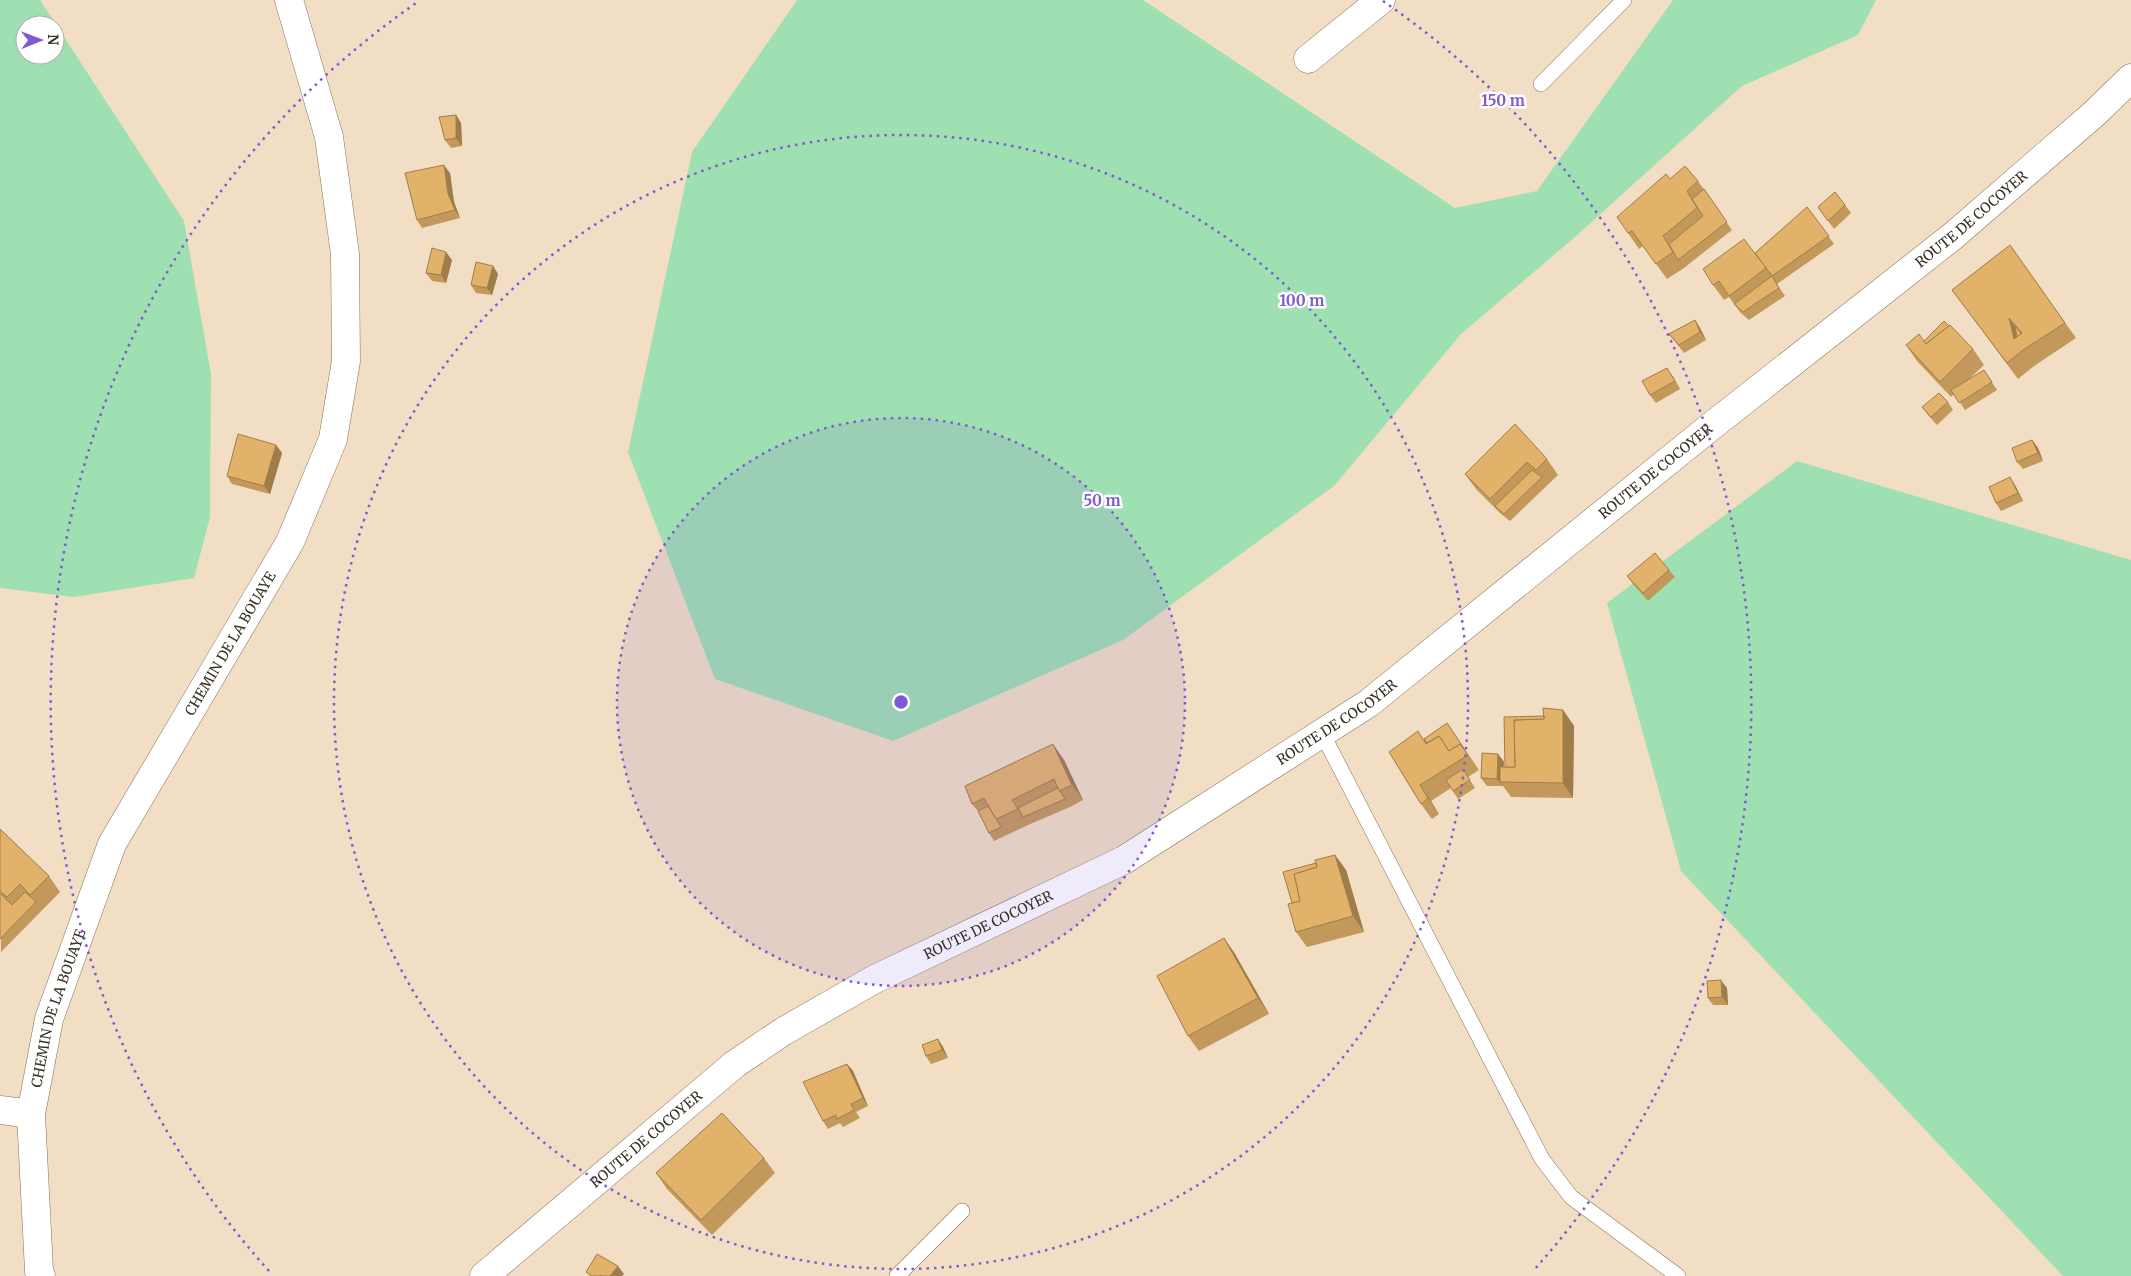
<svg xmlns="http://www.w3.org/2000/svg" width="2131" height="1276" font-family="Merriweather,serif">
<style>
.green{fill:#9fe0b2;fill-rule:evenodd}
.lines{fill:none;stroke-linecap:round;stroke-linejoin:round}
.service-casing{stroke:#85745c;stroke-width:16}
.minor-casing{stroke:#85745c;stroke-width:29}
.secondary-casing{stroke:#85745c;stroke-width:29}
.service{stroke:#fff;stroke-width:15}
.minor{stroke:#fff;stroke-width:28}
.secondary{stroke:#fff;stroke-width:28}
.wall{fill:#c3995b}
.shaded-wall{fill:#9f7d4a}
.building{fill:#e3b26a;stroke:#9f7d4a;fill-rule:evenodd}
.ring{fill:none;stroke:#7e5ad4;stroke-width:2.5;stroke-dasharray:2.5 5}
.labels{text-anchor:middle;stroke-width:5;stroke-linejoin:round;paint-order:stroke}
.street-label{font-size:14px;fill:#373025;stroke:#fff}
.centre{fill:#7e5ad4;stroke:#fff;stroke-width:2.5}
.ring-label{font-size:15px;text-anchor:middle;font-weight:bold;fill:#7e5ad4;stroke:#fff;stroke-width:5;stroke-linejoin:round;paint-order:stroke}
</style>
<rect width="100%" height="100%" fill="#f2dec4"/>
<g class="green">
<path d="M0,0H40L184,221L211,374L210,517L194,578L74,597L0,588ZM25,25H55V55H25Z"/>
<path d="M797,0H1143L1455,208L1537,191L1673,0H1876L1858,35L1742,86L1575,237L1461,334L1334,486L1123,640L893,741L715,679L628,452L692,152Z"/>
<path d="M1797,461L2131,560V1276H2063L1681,871L1607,603Z"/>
</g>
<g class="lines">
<g class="service-casing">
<g id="service">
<path d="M1541,84L1624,0"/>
<path d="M1322,733L1542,1159L1571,1197L1678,1276"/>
<path d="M897,1276L962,1211"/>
</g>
</g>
<g class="minor-casing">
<g id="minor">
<path d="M1308,59L1381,0"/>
<path d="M0,1110L31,1114"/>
<path id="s1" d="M41,1276L39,1271L31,1114L49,1019L112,844L290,542L333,439L346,361L345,254L329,137L289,0"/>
</g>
</g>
<g class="secondary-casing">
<g id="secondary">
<path id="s2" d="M484,1276L735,1064L784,1031L875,979L1124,860L1369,703L1709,428L1953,236L2095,113L2131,78"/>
</g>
</g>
<use href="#service" class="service"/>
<use href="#minor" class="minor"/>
<use href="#secondary" class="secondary"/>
</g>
<g class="wall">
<path d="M456,115L461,123L462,146L451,148L445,140Z"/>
<path d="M450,173L454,202L460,218L422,228L417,220Z"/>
<path d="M1670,179L1698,181L1732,230L1684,268L1667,279L1643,246L1639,249L1628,233Z"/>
<path d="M1845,205L1851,213L1834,229L1818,207Z"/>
<path d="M1807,207L1834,244L1777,284L1785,296L1749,320L1740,312L1729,297L1724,300L1713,285L1755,253Z"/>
<path d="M2010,245L2076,338L2034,366L2018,379L1952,290Z"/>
<path d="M452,260L446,283L432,281L426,273Z"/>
<path d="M493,266L498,274L492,295L476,293L471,285Z"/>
<path d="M1695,320L1700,328L1706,340L1684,353L1669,334Z"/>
<path d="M1924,341L1973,349L1984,365L1969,379L1984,370L1997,390L1965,410L1954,394L1951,397L1917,361L1906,345Z"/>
<path d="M1673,376L1680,389L1656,403L1650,395Z"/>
<path d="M1948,402L1953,410L1937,425L1928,415L1922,407Z"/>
<path d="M2032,440L2038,448L2043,461L2023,469L2017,462Z"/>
<path d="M276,445L282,453L270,494L232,484L227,476Z"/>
<path d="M1547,459L1558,475L1510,521L1501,514L1476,489L1465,474Z"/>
<path d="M2015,485L2023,501L2001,511L1996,503Z"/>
<path d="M1669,570L1675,577L1648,601L1633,584L1627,576Z"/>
<path d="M1563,710L1574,726L1573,798L1511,797L1503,786H1487L1481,778L1498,754L1504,762L1503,767H1505L1544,716Z"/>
<path d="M1447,723L1479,770L1468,777L1475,788L1458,799L1451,788L1431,801L1439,814L1432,819L1421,804L1389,752L1424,739Z"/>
<path d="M1064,760L1083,800L1070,807L1028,825L994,841L989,833L978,811L972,804L965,786Z"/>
<path d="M0,829L49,876L60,892L1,952Z"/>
<path d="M1335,855L1346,870L1364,932L1307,947L1296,932L1292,903L1316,863Z"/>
<path d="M1224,938L1235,954L1269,1014L1199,1051L1188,1036Z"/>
<path d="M1727,988L1728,1005H1713L1708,998Z"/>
<path d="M938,1039L943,1047L948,1058L931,1064L926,1056Z"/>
<path d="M847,1064L853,1071L868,1106L856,1112L860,1118L843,1127L840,1123L828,1129L823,1121Z"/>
<path d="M764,1158L775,1173L712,1235L667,1189L656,1173Z"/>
</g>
<g class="shaded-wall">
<path d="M456,115L461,123L462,146L456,138Z"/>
<path d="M444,165L450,173L454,202L460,218L455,210L448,194Z"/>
<path d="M446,252L452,260L446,283L441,275Z"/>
<path d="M493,266L498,274L492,295L487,288Z"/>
<path d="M2009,318L2020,334L2014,339Z"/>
<path d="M1695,320L1700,328L1706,340L1700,332Z"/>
<path d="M2032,440L2038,448L2043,461L2038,453Z"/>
<path d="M276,445L282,453L270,494L264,486Z"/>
<path d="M2010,477L2015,485L2023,501L2018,493Z"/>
<path d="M1563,710L1574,726L1573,798L1563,783Z"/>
<path d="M1053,744L1064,760L1083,800L1072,785Z"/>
<path d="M1498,754L1504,762L1503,782H1500L1503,787L1497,779Z"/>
<path d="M1420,785L1431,801L1439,814L1428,798Z"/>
<path d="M1335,855L1346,870L1364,932L1353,916Z"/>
<path d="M1224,938L1235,954L1269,1014L1258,998Z"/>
<path d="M1721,980L1727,988L1728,1005L1722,997Z"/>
<path d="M938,1039L943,1047L948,1058L942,1050Z"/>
<path d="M847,1064L853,1071L868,1106L863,1098Z"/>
<path d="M618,1266L624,1274L622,1276H610Z"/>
</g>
<g class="building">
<path d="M456,115V138L445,140L439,117Z"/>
<path d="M444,165L448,194L455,210L417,220L405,173Z"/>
<path d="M1685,166L1698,181L1687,191L1697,208L1663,236L1673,252L1656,264L1632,231L1628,233L1617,217L1666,174L1670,179Z"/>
<path d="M1704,189L1727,222L1678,260L1669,244L1703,216L1692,199Z"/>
<path d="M1835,192L1845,205L1828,221L1818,207Z"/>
<path d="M1807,207L1829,236L1772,276L1755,253Z"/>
<path d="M1744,239L1766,268L1729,296L1719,281L1713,285L1703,269Z"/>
<path d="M2010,245L2065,323L2023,350L2007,363L1952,290ZM2009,318L2022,333L2014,339Z"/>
<path d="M432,248L446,252L441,275L426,273Z"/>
<path d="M476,262L493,266L487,288L471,285Z"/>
<path d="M1772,276L1779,288L1743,312L1734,304Z"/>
<path d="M1695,320L1700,332L1679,345L1669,334Z"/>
<path d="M1944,321L1949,326L1926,344L1924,341Z"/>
<path d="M1950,325L1973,349L1940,382L1906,345L1919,334L1926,344Z"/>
<path d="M2015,326L2021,333L2017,337Z"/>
<path d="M1667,368L1675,381L1650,395L1642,381Z"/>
<path d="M1984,370L1992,382L1959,403L1951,390Z"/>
<path d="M1939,393L1948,402L1931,417L1922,407Z"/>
<path d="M1515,424L1547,459L1536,470L1527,462L1490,499L1465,474Z"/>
<path d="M238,434L276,445L264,486L227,476Z"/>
<path d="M2032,440L2038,453L2017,462L2012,448Z"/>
<path d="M1532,470L1542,477L1504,514L1495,506Z"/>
<path d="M2010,477L2018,493L1996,503L1989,487Z"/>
<path d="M1655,553L1669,570L1643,593L1627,576Z"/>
<path d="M1543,708L1563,710V783L1500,782V767H1515L1514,720L1544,719Z"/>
<path d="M1544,716V719L1514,720L1515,767H1505L1504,717Z"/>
<path d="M1447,723L1465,750L1460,744L1449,751L1439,736L1427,743L1424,739Z"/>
<path d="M1418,731L1426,744L1439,736L1449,751L1460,744L1468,755L1420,785L1428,798L1421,804L1389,752Z"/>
<path d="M1053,744L1072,785L1059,791L1054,779L1012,800L1018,809L996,819L984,798L972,804L965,786Z"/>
<path d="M1482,753L1498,754L1497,779L1481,778Z"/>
<path d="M1463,769L1470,780L1453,791L1446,780Z"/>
<path d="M1058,788L1065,799L1023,817L1018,808Z"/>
<path d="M988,806L996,819L1001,827L989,833L978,811Z"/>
<path d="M0,829L49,876L30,895L20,884L7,897L0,891Z"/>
<path d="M1335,855L1353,916L1296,932L1288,904L1300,901L1294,874L1317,867L1315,860Z"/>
<path d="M1316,863L1317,867L1294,874L1300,901L1292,903L1283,872Z"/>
<path d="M25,892L36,902L0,939V893L12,905Z"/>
<path d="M1224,938L1258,998L1188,1036L1157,976Z"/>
<path d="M1721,980L1722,997L1708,998L1707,981Z"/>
<path d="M938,1039L942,1050L926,1056L922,1045Z"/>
<path d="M847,1064L863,1098L851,1104L854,1110L837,1119L836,1115L823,1121L803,1082Z"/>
<path d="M722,1113L764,1158L701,1220L656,1173Z"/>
<path d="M597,1254L618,1266L610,1276H602L600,1275V1276H591L586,1272Z"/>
</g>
<circle cx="901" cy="702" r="284" fill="#7e5ad4" fill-opacity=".12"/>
<g class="ring">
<circle cx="901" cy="702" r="284"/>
<circle cx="901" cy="702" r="567"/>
<path d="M269 1271A851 851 0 0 1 419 1M1383 1A851 851 0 0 1 1533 1271"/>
</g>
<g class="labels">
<g class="street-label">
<text dy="5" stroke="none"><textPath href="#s2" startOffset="1832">ROUTE DE COCOYER</textPath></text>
<text dy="5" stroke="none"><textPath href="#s2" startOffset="1428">ROUTE DE COCOYER</textPath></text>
<text dy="5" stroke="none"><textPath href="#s1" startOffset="678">CHEMIN DE LA BOUAYE</textPath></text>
<text dy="5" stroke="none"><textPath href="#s2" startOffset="1022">ROUTE DE COCOYER</textPath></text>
<text dy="5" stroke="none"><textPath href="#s2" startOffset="618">ROUTE DE COCOYER</textPath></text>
<text dy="5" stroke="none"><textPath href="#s1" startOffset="272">CHEMIN DE LA BOUAYE</textPath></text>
<text dy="5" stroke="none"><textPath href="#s2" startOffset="212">ROUTE DE COCOYER</textPath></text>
</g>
</g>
<circle cx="901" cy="702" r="8" class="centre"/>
<g class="ring-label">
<text x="1503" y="106">150 m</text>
<text x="1302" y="306">100 m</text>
<text x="1102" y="506">50 m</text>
</g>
<g transform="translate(40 40) rotate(89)"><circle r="24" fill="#ffffff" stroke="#afaca8"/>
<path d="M0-4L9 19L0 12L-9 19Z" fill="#7e5ad4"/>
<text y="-8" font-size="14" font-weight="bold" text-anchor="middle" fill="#373025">N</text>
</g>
</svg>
